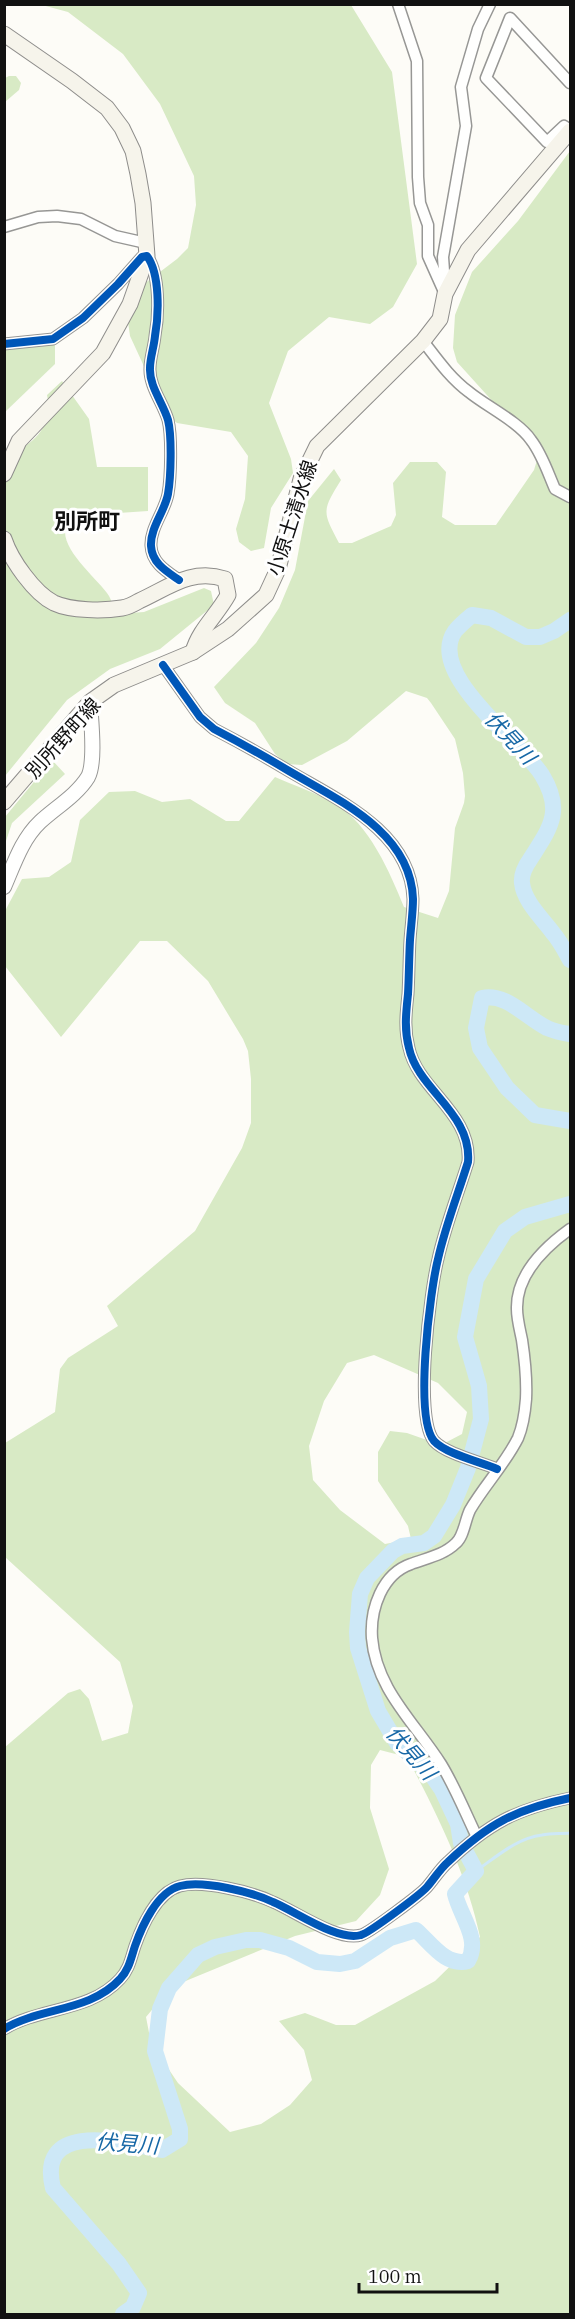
<svg xmlns="http://www.w3.org/2000/svg" width="575" height="2319" font-family="'IBM Plex Serif','Noto Sans JP',serif">
<style>
.forest{fill:#d8eac5;fill-rule:evenodd}
.lines{fill:none;stroke-linecap:round;stroke-linejoin:round}
.stream{stroke:#cde8f7;stroke-width:3}
.river{stroke:#cde8f7;stroke-width:16}
.minor-casing{stroke:#979795;stroke-width:13}
.tertiary-casing{stroke:#979795;stroke-width:16}
.secondary-casing{stroke:#8e8d8b;stroke-width:17}
.minor{stroke:#fffffe;stroke-width:10}
.tertiary{stroke:#fffffe;stroke-width:14}
.secondary{stroke:#f6f4eb;stroke-width:15}
.cycleway-casing{stroke:#fff;stroke-width:11}
.cycleway{stroke:#0057b8;stroke-width:8}
.labels{text-anchor:middle;stroke-width:6;stroke-linejoin:round;paint-order:stroke}
.street-label{font-size:20px;fill:#111;stroke:#fff}
.water-label{font-size:21px;font-style:italic;fill:#1768a6;stroke:#fff}
.quarter-label{font-size:22px;font-weight:bold;fill:#111;stroke:#fff}
</style>
<rect width="100%" height="100%" fill="#fdfcf7"/>
<g class="forest">
<path d="M42,5H351L392,72L417,264L393,307L370,324L329,317L288,351L269,403L291,459L293,473L271,508L264,548L251,551L239,542L236,529L245,499L248,456L231,432L177,423L166,414L130,336L128,322L144,284L177,259L188,248L196,205L194,176L160,104L123,54L68,12Z"/>
<path d="M9,76H16L21,83L19,90L5,102V78Z"/>
<path d="M570,151V2314H5L4,1748L68,1693L80,1689L89,1699L102,1741L128,1733L133,1706L120,1662L5,1557V1443L55,1412L60,1369L68,1358L118,1326L107,1306L195,1231L242,1148L251,1123V1079L248,1051L243,1039L208,981L167,941H140L61,1037L5,966V911L22,879L49,877L71,862L80,820L109,792L135,791L162,802L190,799L226,821H239L275,777C295,786 317,793 335,804C369,823 390,873 404,907L438,918L449,891L455,828L464,803L465,796L463,773L455,739L431,703L427,698L406,691L347,741L302,765L287,764L275,754L255,723L225,703L214,687L256,643L279,608L295,570L308,501L334,469L341,480C322,511 322,511 339,543H352L391,526L396,515L393,483L410,462H437L446,472L442,517L455,525H496L534,470L538,457L526,431L495,404L457,362L453,348L455,315L472,272L518,221ZM374,1355L438,1383L467,1412L462,1434L441,1445L407,1433L390,1431L378,1452V1481L408,1526L411,1539L385,1544L340,1510L313,1480L309,1446L324,1401L347,1363ZM380,1750L407,1757C437,1814 467,1874 480,1937L435,1981L355,2025H336L305,2013L279,2021L304,2050L312,2080L290,2105L261,2124L230,2132L178,2083L151,2043L146,2017L171,1987L295,1936L356,1921L380,1895L389,1869L370,1808L371,1765Z"/>
<path d="M45,337L55,344V364L5,412V350L18,343Z"/>
<path d="M62,381L89,419L97,467H148V511L74,516C44,538 98,578 109,596C112,601 113,608 116,614L144,612L204,588L211,591L214,605L160,649L110,669L67,700L5,776V453C33,449 54,424 47,395Z"/>
<path d="M52,760L65,774L12,823L5,844V817Z"/>
</g>
<g class="lines">
<path class="stream" d="M476,1871C496,1857 517,1838 542,1835C551,1833 561,1834 570,1833"/>
<g class="river">
<path d="M570,620L554,631L540,637H526L491,618L472,615C466,620 460,625 455,631C425,674 522,742 542,775C564,811 550,828 531,858C526,865 521,875 522,883C524,902 543,919 553,933C560,941 565,951 570,960"/>
<path d="M570,1034C563,1033 554,1031 547,1028C525,1017 507,993 482,998L476,1028L480,1048L507,1088L535,1115L570,1121"/>
<path d="M123,2314L133,2307L139,2293L119,2264L53,2188C36,2119 125,2143 162,2150L180,2139V2129L155,2051L160,2009L169,1988L198,1955L215,1947L246,1940H260L289,1948L317,1962L340,1964L355,1961L390,1938L416,1930C431,1943 446,1967 468,1961C481,1939 460,1916 455,1894L476,1871L461,1843L458,1824L442,1790L431,1774L397,1743L378,1711L358,1648L357,1632L360,1594L367,1578L393,1551L402,1546L424,1543L434,1536L453,1505L468,1468L481,1419L479,1386L465,1337L476,1279L505,1231L525,1217L570,1204"/>
</g>
<g class="minor-casing">
<g id="minor">
<path d="M398,4L417,61L418,177L420,203L428,225V256L445,294"/>
<path d="M570,83L510,18L486,78L547,142L564,126L570,130"/>
<path d="M4,227L38,217L57,216L81,219L115,236L146,243"/>
<path d="M445,285L443,257L466,126L461,87L478,29L490,4"/>
<path d="M423,341C437,359 450,378 469,392C486,406 519,422 531,440C542,454 548,473 555,489L570,497"/>
<path d="M4,344L53,339L83,318L118,284L142,257L147,256C160,274 159,314 155,336C154,347 150,358 150,368C149,386 163,403 168,420C172,436 171,477 168,494C165,511 150,528 151,546C152,563 166,571 179,580"/>
<path d="M163,665L200,717L214,729C239,742 264,756 289,771C338,800 411,832 413,899C413,912 411,926 410,940C409,958 409,976 408,994C406,1013 404,1029 409,1048C418,1090 472,1113 468,1162C458,1194 445,1227 438,1259C430,1291 414,1417 434,1441C446,1454 481,1462 497,1469"/>
<path d="M477,1837C465,1812 455,1787 441,1764C415,1723 376,1689 372,1638C370,1609 382,1574 411,1564C427,1558 444,1555 456,1543C464,1536 465,1520 470,1510C484,1486 505,1464 518,1438C523,1426 525,1412 526,1399C527,1379 525,1360 522,1340C520,1330 517,1319 517,1309C516,1275 545,1247 570,1229"/>
<path d="M4,2029C40,2007 90,2012 120,1979C129,1970 131,1958 135,1946C142,1926 157,1892 180,1886C203,1880 252,1892 273,1902C295,1911 338,1942 361,1935C369,1933 421,1894 427,1887C434,1879 440,1869 448,1862C488,1824 516,1809 570,1798"/>
</g>
</g>
<g class="tertiary-casing">
<path id="tertiary" d="M4,887C14,864 22,839 40,822C55,808 77,795 88,777C96,762 91,720 90,702"/>
</g>
<g class="secondary-casing">
<g id="secondary">
<path d="M4,34L72,81L107,108L122,128L133,151L138,174L143,203L147,256L130,304L103,353L19,441L4,474"/>
<path d="M4,539C11,560 34,593 54,603C71,611 104,611 122,608C128,607 134,604 139,601C168,588 191,568 225,579L228,595C217,615 199,630 193,652"/>
<path d="M4,802L90,702L114,685L193,652L228,629L266,595L278,569L301,479L317,446L423,341L440,319L445,294L468,250L570,131"/>
</g>
</g>
<use href="#minor" class="minor"/>
<use href="#tertiary" class="tertiary"/>
<use href="#secondary" class="secondary"/>
<g class="cycleway-casing">
<g id="cycleway">
<path d="M4,344L53,339L83,318L118,284L142,257L147,256C160,274 159,314 155,336C154,347 150,358 150,368C149,386 163,403 168,420C172,436 171,477 168,494C165,511 150,528 151,546C152,563 166,571 179,580"/>
<path d="M163,665L200,717L214,729C239,742 264,756 289,771C338,800 411,832 413,899C413,912 411,926 410,940C409,958 409,976 408,994C406,1013 404,1029 409,1048C418,1090 472,1113 468,1162C458,1194 445,1227 438,1259C430,1291 414,1417 434,1441C446,1454 481,1462 497,1469"/>
<path d="M4,2029C40,2007 90,2012 120,1979C129,1970 131,1958 135,1946C142,1926 157,1892 180,1886C203,1880 252,1892 273,1902C295,1911 338,1942 361,1935C369,1933 421,1894 427,1887C434,1879 440,1869 448,1862C488,1824 516,1809 570,1798"/>
</g>
</g>
<use href="#cycleway" class="cycleway"/>
</g>
<g class="labels">
<g class="street-label">
<text transform="translate(292 518) rotate(-72)" y="7">小原土清水線</text>
<text transform="translate(63 738) rotate(-48)" y="7">別所野町線</text>
</g>
<g class="water-label">
<text transform="translate(510 738) rotate(47)" y="7">伏見川</text>
<text transform="translate(411 1753) rotate(49)" y="7">伏見川</text>
<text transform="translate(127 2144) rotate(4)" y="7">伏見川</text>
</g>
<g class="quarter-label">
<text x="87" y="529">別所町</text>
</g>
</g>
<rect width="575" height="2319" fill="none" stroke="#111111" stroke-width="12"/>
<path d="M359 2283v9h138v-9" fill="none" stroke="#111111" stroke-width="3"/>
<text x="368" y="2283" font-size="18" fill="#111111" stroke="#ffffff" stroke-width="4.5" paint-order="stroke">100 m</text>
</svg>
